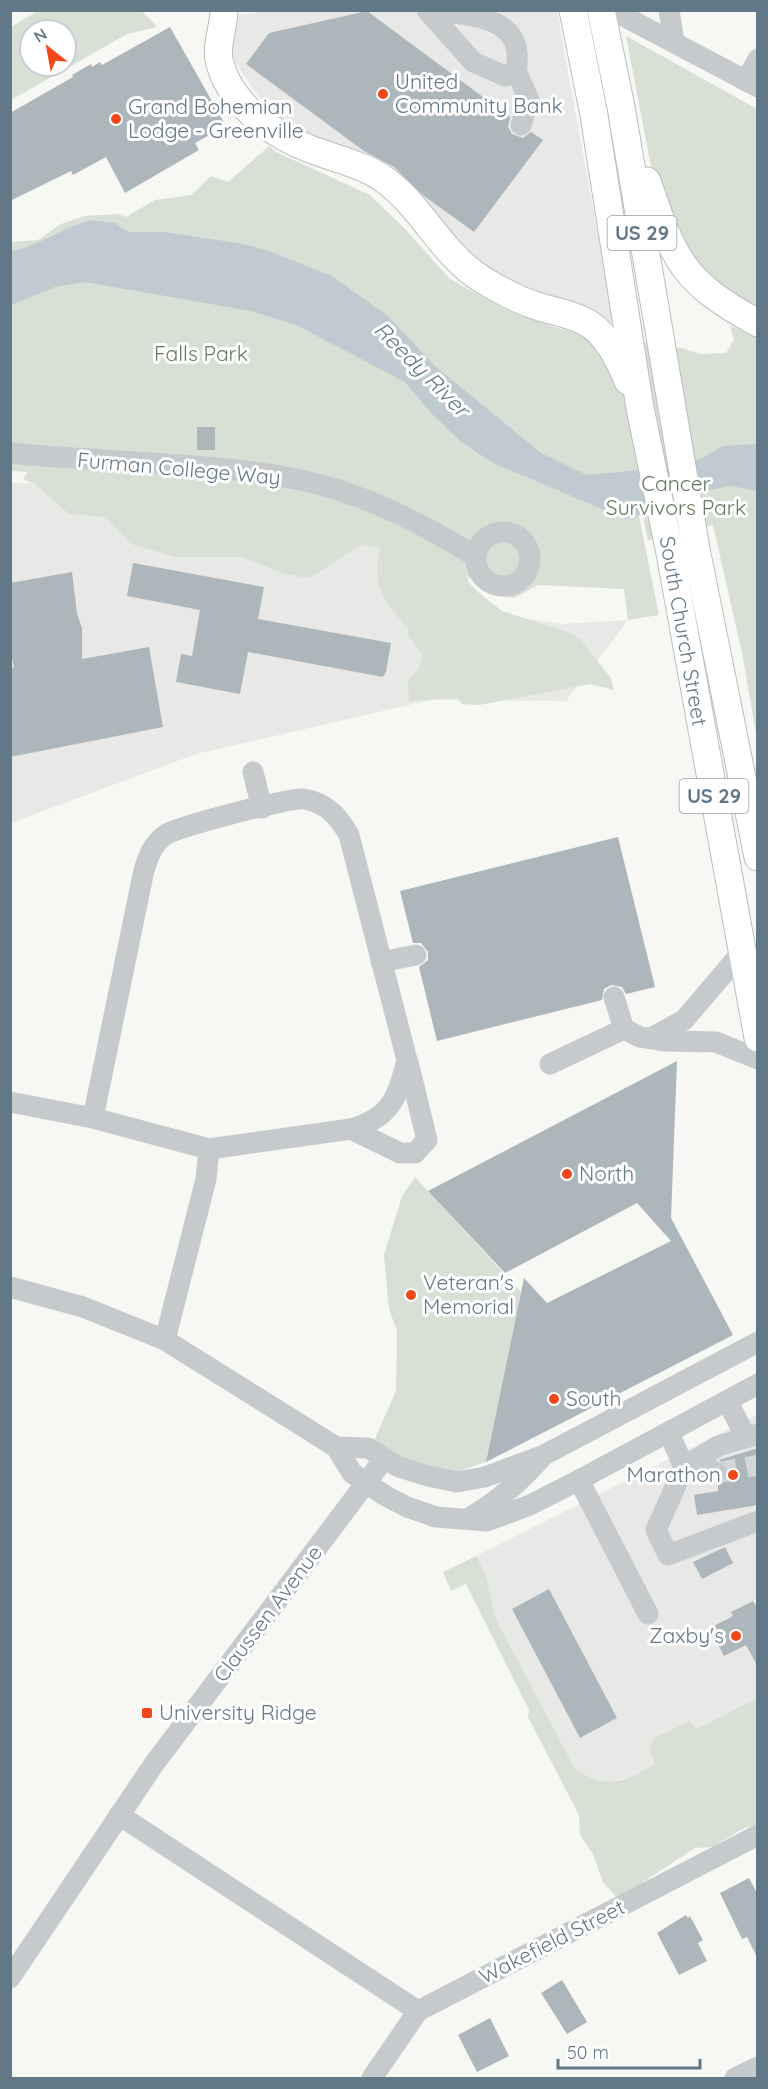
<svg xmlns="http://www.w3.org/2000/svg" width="768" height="2089" font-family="Quicksand,sans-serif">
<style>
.built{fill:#e8e9e7}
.green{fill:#d8dfd4;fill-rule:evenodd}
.water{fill:#bfcbd0}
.building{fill:#adb6bb}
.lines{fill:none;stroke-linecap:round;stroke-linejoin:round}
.minor-tunnel{stroke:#d2d7d8;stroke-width:21;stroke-dasharray:21 10;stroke-linecap:butt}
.major-casing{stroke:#b9bdc1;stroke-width:29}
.minor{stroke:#c6cacd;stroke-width:21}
.major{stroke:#fff;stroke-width:27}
.poi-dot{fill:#f1471a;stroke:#fff;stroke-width:2}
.labels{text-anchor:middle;stroke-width:6;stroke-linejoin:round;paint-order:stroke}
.shield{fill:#fff;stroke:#92a0ab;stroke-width:1.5}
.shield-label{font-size:20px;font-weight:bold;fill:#637887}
.poi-label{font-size:21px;fill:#637887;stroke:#fff;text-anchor:start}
.park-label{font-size:21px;fill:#65785f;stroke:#fff}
.street-label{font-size:21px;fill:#637887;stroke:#fff}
.water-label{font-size:22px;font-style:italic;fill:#5f7a83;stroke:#fff}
</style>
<rect width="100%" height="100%" fill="#f7f7f3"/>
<g class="built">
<path d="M263,11H557L614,323L600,325L513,290L267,109L229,53L235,16Z"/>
<path d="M11,483L198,485L310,515L447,578L495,614L562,624L628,620L566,701L431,700L196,754L11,823Z"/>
<path d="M757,1415V1698L695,1729L690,1721L656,1737L655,1764L638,1775L606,1783L588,1779L574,1767L495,1617L486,1575L476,1556Z"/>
</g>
<g class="green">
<path d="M141,10L157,27L127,34L11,100V27L38,11ZM30,30H66V66H30Z"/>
<path d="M626,36L757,109V309L745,303L696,265L656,192Z"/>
<path d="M269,146L276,152L370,195L405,229L450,279L504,309L557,328L681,348L701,354L726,353L734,340L730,326L757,337V739L742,653L713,525L648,540L633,472H630L659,615L628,620L624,589L538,585L514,598L493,595L467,576L469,583L478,592L502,611L568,632L580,639L611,678L614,690L590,684L479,705L462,704L457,698L409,701L408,680L419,669L423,655L408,636V627C382,602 372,583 380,548L363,544L309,578L284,574L242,557H175L131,544L105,517L69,514L35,484L23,479L28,472L11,471V242L38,240L61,224L85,216L118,214L126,217L155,200L191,195L211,176L228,182Z"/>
<path d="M415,1177L521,1292L486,1462L445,1476L408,1463L373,1443L396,1391L397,1331L389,1309L384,1255L402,1196Z"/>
<path d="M476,1556L486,1575L495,1617L574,1767C602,1791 627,1782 655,1764L649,1747L656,1737L690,1721L696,1729L757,1698V1829L754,1826L744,1828L712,1847L695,1848L643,1882L635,1890L617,1898L603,1882L593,1854L580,1835L579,1815L528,1717L529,1710L466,1584L451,1591L443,1572Z"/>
</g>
<path class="water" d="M92,220L115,223L129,232H163L238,243L266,250L332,276L388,316L435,366L541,453L587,475L671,467L700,459L723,446L757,444V491L731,486L704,491L683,502L626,519L493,463L460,441L430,412L405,382L296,325L251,311L85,282L55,287L11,305V251C40,246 63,227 92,220Z"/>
<g class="building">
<path d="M367,11L510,117L508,127L512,134L523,138L531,132L543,140L474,232L424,196L394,167L364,151L246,64L269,33Z"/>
<path d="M170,27L226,126L195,143L199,150L125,193L106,157L73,175L71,171L10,201V113L73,77L72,75L91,64L92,67L100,62L102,65Z"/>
<rect x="197" y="427" width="18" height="23"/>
<path d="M133,563L264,587L258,619L391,643L386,672L383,677L248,652L240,694L176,682L181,654L192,656L200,610L127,596Z"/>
<path d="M72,572L77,614L82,628V659L149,647L163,727L10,757V668L14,667L10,650V583Z"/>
<path d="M618,837L655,987L626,994L622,987L611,985L604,989L602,1000L437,1041L419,967L428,960V952L421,943H413L400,891Z"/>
<path d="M677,1061L671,1218L733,1335L486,1462L524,1278L547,1303L671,1241L637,1203L505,1273L428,1191Z"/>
<path d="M758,1448V1505L697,1515L694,1495L718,1491V1485L727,1479V1468L719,1460Z"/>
<path d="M725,1547L733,1563L702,1579L693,1562Z"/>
<path d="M549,1589L617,1718L580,1738L512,1609Z"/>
<path d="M753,1601L758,1610V1667L746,1645L724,1656L710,1628L733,1616L731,1612Z"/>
<path d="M749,1878L758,1895V1959L747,1937L742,1939L720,1893Z"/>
<path d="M686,1915L688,1918L690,1916L703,1940L698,1943L707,1961L679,1975L657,1933Z"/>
<path d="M562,1980L587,2022L567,2034L541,1993Z"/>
<path d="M490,2018L509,2056L477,2072L458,2035Z"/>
</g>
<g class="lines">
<path class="minor-tunnel" d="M716,1473L758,1465"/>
<g class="major-casing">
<g id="major">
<path d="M224,10C224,26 216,45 219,60C229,103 271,134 310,149C335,159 363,164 385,180C423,208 442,255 483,280C501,291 520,301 540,307C557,312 576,315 591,325C609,338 620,361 628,381"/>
<path d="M573,10L594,115L640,408L670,553L758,1038"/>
<path d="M601,10L621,107L696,549L758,857"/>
<path d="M647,181C674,260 682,282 758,323"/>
</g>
</g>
<g class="minor">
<path d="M427,10L473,62L505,76L516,71C526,17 476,17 436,10"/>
<path d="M612,10L758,87"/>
<path d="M669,10L674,42"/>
<path d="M516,71L529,100L521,125"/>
<path d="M746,81L758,59"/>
<path d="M10,453C105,463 203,461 296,479C361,492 420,522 475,556"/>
<circle cx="503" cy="559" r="27"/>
<path d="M253,772L262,808"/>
<path d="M381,962L416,955"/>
<path d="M614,997L624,1029L640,1037L666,1041L716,1042L758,1059"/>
<path d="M651,1038L684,1020L742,952"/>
<path d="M550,1064L624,1029"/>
<path d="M10,1102L93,1118L209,1149L351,1129C390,1118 398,1098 407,1060L349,835C338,816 327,803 304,799C291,797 176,827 165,835C152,845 149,855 144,870L93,1118"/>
<path d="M351,1129L400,1153H415L427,1140L408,1062"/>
<path d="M10,1287L83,1307L165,1340L336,1447L352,1473L384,1495L407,1507L436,1517L487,1521L530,1505L579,1480L758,1384"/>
<path d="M165,1340L206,1179L209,1149"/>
<path d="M728,1402L746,1438"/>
<path d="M669,1433L684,1467L656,1530L668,1555L758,1521"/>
<path d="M336,1447L368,1448L399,1467L428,1476L457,1482L485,1477L544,1455L758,1342"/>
<path d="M695,1460L716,1473"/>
<path d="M684,1467L718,1446L758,1434"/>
<path d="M579,1480L648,1614"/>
<path d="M469,1518C497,1502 520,1482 541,1458"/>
<path d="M119,1815L418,2011"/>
<path d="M10,1978L154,1764L384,1459"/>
<path d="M372,2078L418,2011L758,1835"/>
<path d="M735,2078L758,2067"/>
</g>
<use href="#major" class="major"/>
</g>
<g class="poi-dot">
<circle cx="383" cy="94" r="6"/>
<circle cx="116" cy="119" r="6"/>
<circle cx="567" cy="1174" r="6"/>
<circle cx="411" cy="1295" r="6"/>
<circle cx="554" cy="1399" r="6"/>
<circle cx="733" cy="1475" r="6"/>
<circle cx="736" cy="1636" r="6"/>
<rect x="141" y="1707" width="12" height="12" rx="3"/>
</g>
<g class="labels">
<g class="shield">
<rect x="607.5" y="216" width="69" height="34" rx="4.5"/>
<rect x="679.5" y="779" width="69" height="34" rx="4.5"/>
</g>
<g class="shield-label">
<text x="642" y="240">US 29</text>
<text x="714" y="803">US 29</text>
</g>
<g class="poi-label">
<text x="395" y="89">United<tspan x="395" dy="24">Community Bank</tspan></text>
<text x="128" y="114">Grand Bohemian<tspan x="128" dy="24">Lodge - Greenville</tspan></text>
<text x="579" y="1181">North</text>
<text x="423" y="1290">Veteran's<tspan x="423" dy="24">Memorial</tspan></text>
<text x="566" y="1406">South</text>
<text x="721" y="1482" text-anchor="end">Marathon</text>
<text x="724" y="1643" text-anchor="end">Zaxby's</text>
<text x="159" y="1720">University Ridge</text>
</g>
<g class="park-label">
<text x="201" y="361">Falls Park</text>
<text x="676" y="491">Cancer<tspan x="676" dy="24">Survivors Park</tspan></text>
</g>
<g class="street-label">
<text transform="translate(179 469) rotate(5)" y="7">Furman College Way</text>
<text transform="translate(683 631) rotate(80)" y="7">South Church Street</text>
<text transform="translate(268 1614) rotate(-53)" y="7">Claussen Avenue</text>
<text transform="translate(552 1942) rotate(-27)" y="7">Wakefield Street</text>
</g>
<g class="water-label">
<text transform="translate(422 369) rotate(45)" y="8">Reedy River</text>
</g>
</g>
<rect width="768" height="2089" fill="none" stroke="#637887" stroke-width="24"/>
<g transform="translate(48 48) rotate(329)"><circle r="28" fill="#ffffff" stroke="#c1c9cf" stroke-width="1.5"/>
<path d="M0-4.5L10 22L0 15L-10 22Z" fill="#f1471a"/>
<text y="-9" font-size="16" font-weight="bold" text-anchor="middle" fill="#637887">N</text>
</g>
<path d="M558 2059v9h142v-9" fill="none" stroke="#637887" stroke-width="3"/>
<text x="567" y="2059" font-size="18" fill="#637887" stroke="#ffffff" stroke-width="4.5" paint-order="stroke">50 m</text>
</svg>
